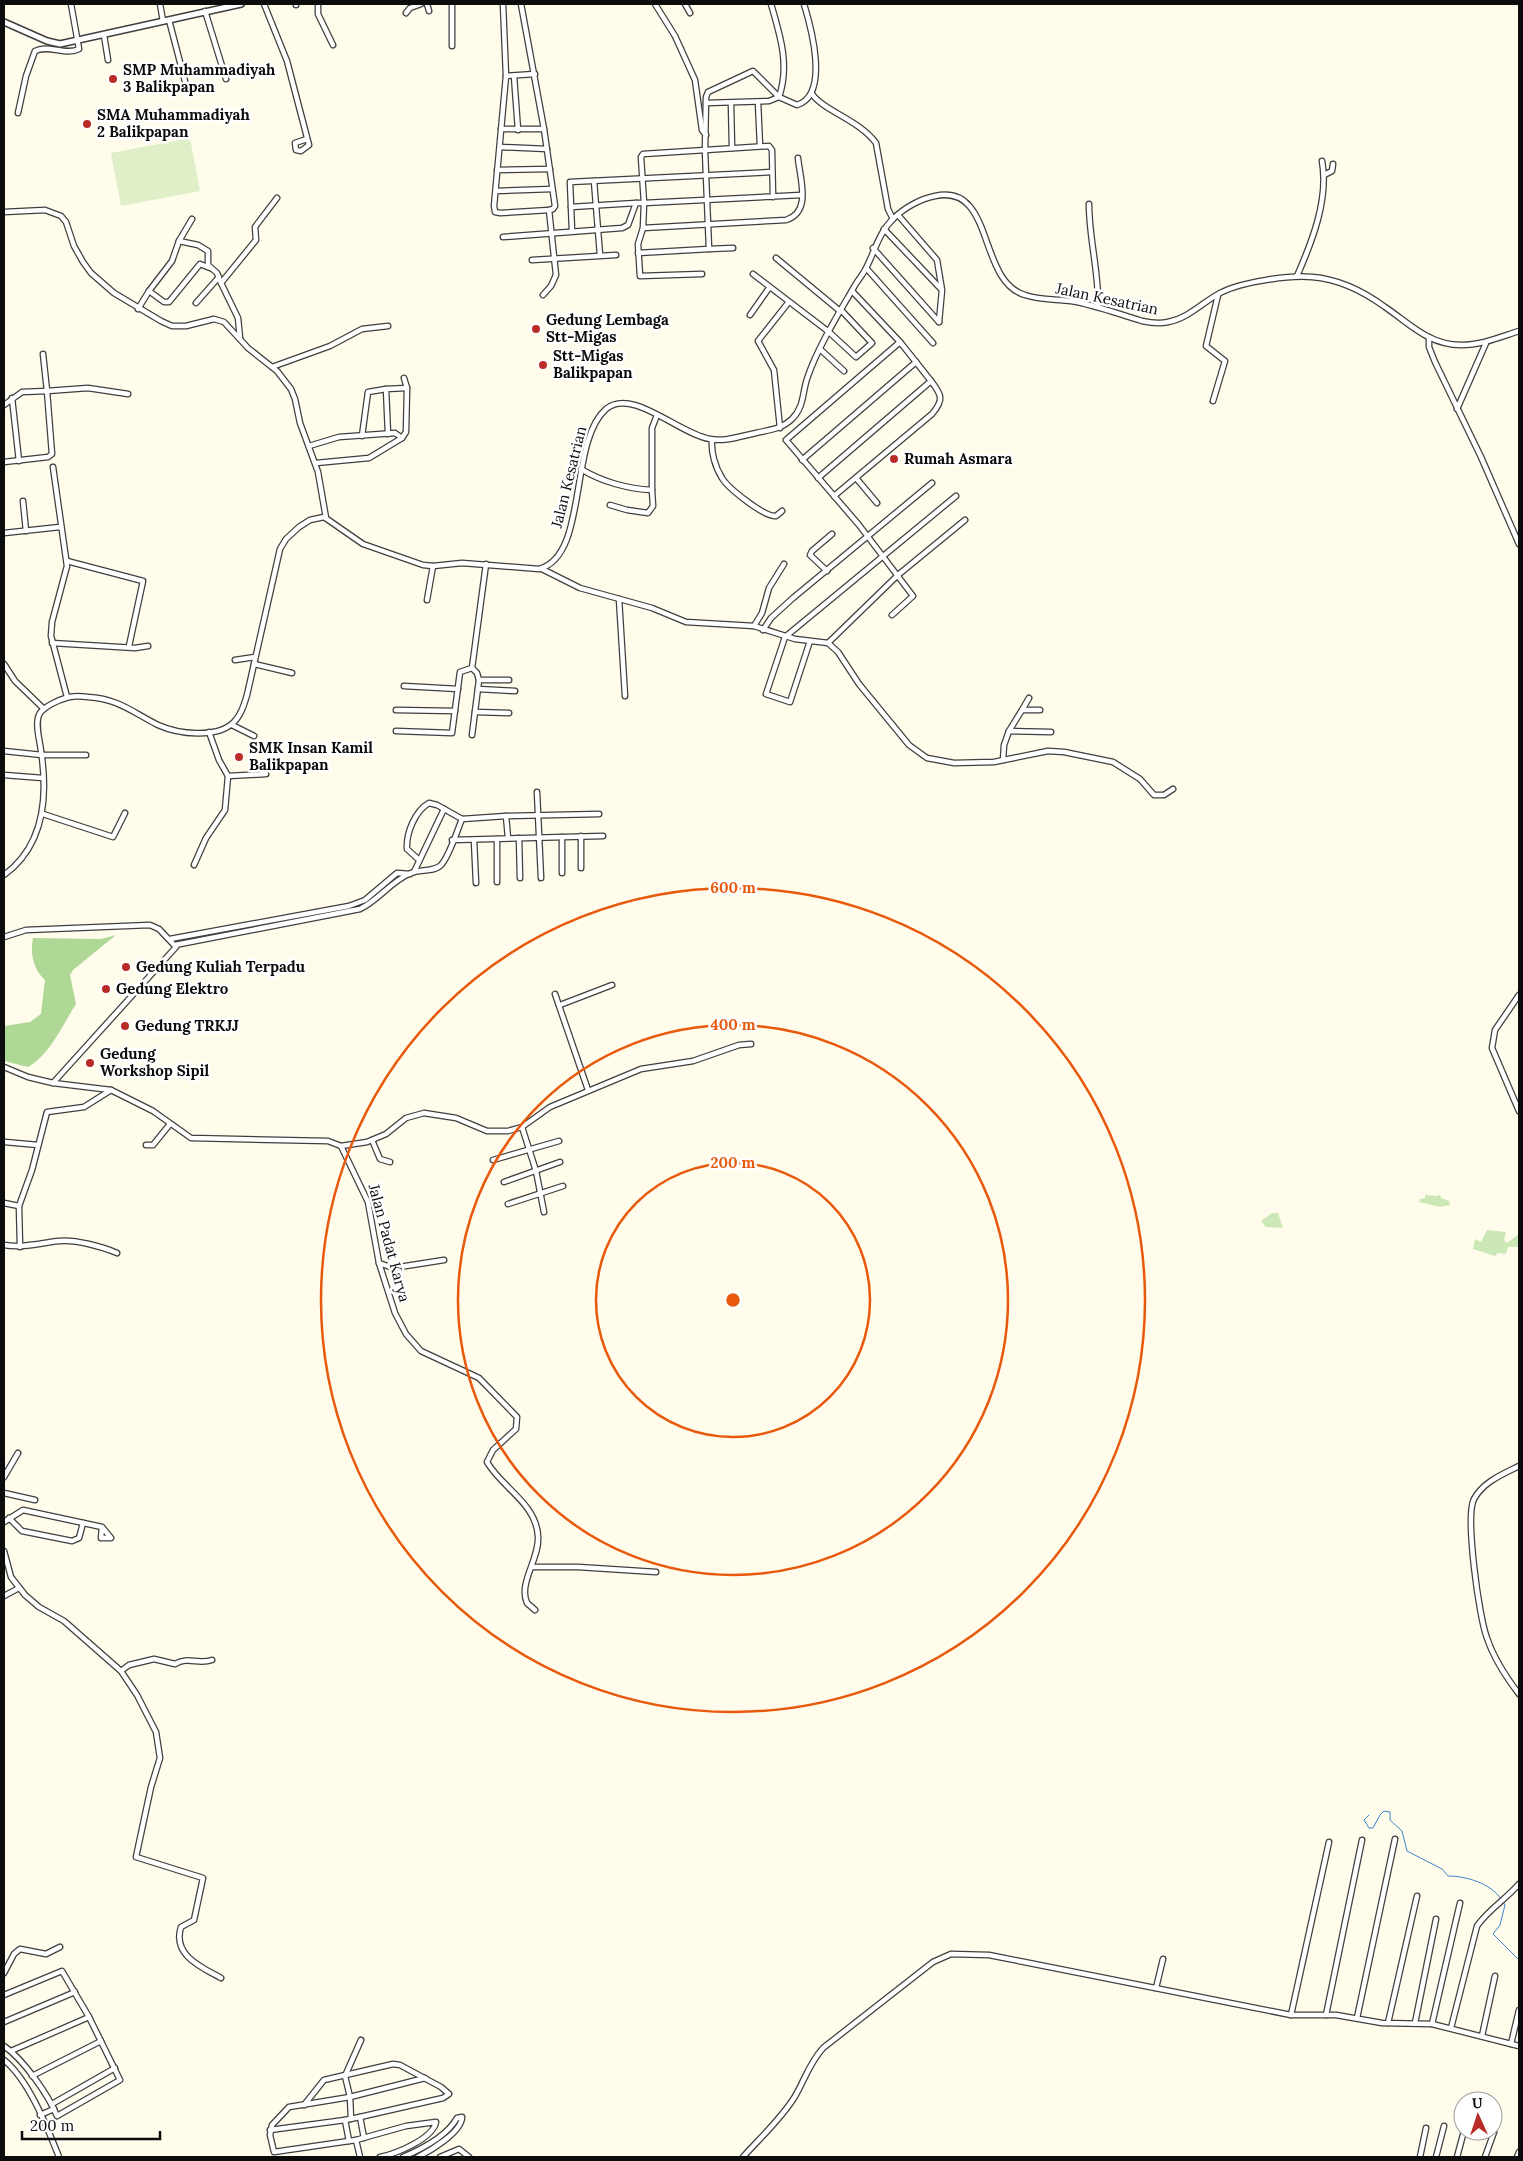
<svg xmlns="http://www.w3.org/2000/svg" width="1523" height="2161" font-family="Lora,serif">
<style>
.green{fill:#cce8b6}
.forest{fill:#afd896}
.pitch{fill:#dfefc8}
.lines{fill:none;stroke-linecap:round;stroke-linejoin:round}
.stream{stroke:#3a86cb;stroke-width:1}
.minor-casing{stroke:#3f3f3f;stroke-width:7}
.tertiary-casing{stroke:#3f3f3f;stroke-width:8}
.minor{stroke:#fff;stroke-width:4.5}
.tertiary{stroke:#fff;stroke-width:5}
.ring{fill:none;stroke:#e8590c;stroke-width:2.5}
.poi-dot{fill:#b92b27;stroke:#fff;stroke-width:2}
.labels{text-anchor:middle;stroke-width:5;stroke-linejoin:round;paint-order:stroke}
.poi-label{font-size:15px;font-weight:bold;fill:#0c0c0c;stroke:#fff;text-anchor:start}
.street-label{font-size:15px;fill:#0c0c0c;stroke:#fff}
.centre{fill:#e8590c;stroke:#fff;stroke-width:2.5}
.ring-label{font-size:15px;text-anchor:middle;font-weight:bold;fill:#e8590c;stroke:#fff;stroke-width:5;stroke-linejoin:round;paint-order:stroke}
</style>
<rect width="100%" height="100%" fill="#fffcec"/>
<g class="green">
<path d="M1440,1194L1441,1198L1449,1201L1450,1205L1440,1207L1419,1202L1420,1199L1425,1198V1195L1438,1196Z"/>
<path d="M1272,1213H1278L1283,1228L1266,1227L1261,1221Z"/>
<path d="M1487,1230L1506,1232L1504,1240L1507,1243L1519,1234V1247H1508L1506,1254L1498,1253L1495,1256L1473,1249L1475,1239L1481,1242Z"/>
</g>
<path class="forest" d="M116,935L73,970L70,975L76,1004C63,1024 50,1055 28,1067L4,1061V1026L30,1022L41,1014L45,980C33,969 30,953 33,938L101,939Z"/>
<path class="pitch" d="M190,138L200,191L121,206L111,153Z"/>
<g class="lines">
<g class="stream">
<path d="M1369,1815L1364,1820L1369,1828H1373L1380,1815L1384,1811L1390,1812V1820L1402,1831L1407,1851L1442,1869L1448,1876C1465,1876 1491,1883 1501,1899"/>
<path d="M1503,1902L1505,1905L1500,1925L1493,1934L1519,1960"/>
</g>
<g class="minor-casing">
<g id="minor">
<path d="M160,4L163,21"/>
<path d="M264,4L287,61L309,145L301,151L296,150L295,143L307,139"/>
<path d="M296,4V5"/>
<path d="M318,4V14L333,45"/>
<path d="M427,4L429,11"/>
<path d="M503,4L506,76L494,206L495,212L500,213L549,210L553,209L555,206L544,129L521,4"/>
<path d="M655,4L675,36L695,80L702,130L706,135"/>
<path d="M685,4L690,13"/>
<path d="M205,11L226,79"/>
<path d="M406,13L410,8L421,4"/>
<path d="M169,20L187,89"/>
<path d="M104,35L108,60"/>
<path d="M452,46V4"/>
<path d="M506,76L535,74"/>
<path d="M514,76L518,130"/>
<path d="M812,94C824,111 859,120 876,143L888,209L893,219"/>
<path d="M758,102L760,146"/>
<path d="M706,103L769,101L779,97C790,65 780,35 771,4"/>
<path d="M731,103L732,148"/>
<path d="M18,113L26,76L35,51C48,44 66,56 79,49L71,4"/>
<path d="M501,129H544"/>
<path d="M500,147L547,149"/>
<path d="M497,170L550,169"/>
<path d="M1324,175L1332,171L1333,164"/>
<path d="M594,181L600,255"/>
<path d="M496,191L552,189"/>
<path d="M773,197L772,150L769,146L643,154L641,157L644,203L801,195"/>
<path d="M1089,204C1089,239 1099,272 1098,306"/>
<path d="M571,207L636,203"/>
<path d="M4,212L45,210L61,216L66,222L74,246L83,262L91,273L114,293L161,321L172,326H186L214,319L224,322L248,348L277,371L291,389L295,399L300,423L318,472L326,518"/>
<path d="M898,215L937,260L942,290L939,322"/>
<path d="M192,219L179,241L198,245L208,251V265L217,273L221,283"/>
<path d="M643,228L638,244L640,276L702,274"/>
<path d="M884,229L941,289"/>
<path d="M572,231L570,182L772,172"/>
<path d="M503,237L622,228L628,225L636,203H644L643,228L786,220C812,212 800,179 798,158"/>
<path d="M733,248L709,249L705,151L706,97L708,92L753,71L779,97L797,105C830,95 811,27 804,4"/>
<path d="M873,248L939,322"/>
<path d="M638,253L709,249"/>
<path d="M776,258L840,311"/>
<path d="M532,260L616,255"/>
<path d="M867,269L933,343"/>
<path d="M753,274L829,332L856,357L872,343L841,310"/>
<path d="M1297,276C1312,242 1329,199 1322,161"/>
<path d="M149,291L172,261L179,241"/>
<path d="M852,291L900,342"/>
<path d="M543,295L551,286L556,275L549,210"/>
<path d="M196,303L219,277"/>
<path d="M138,309L149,291L164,302H169L200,264L210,268"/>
<path d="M750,315L769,288"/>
<path d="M1429,337V347L1435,362L1481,457L1519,544"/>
<path d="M240,338L238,318L221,283L256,240L255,227L277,198"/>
<path d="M821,350L844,371"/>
<path d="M43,354L47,391L88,388L128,394"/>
<path d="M272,367L330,346L362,329L388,326"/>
<path d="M12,398L19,461"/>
<path d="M1213,401L1225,361L1206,346L1218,295"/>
<path d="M4,405L22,392L47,391L52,454L48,457L4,462"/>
<path d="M1457,409L1486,343"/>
<path d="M780,428L774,370L758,341L788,303"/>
<path d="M388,434L386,389L407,388"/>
<path d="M362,436L368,392L386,389"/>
<path d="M402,438L406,432L407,388L404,378"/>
<path d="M712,440C711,452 715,467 722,478C728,488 764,517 776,516L782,511"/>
<path d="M309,446L339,437L395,433L402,438L369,458L316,463"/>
<path d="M802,460L916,362L931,381L818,478"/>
<path d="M53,467L67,566L52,622L51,636L67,697"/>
<path d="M581,469C602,482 629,489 652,490V428L657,415"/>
<path d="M856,478L877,503"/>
<path d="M834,496L932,414C944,400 942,395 931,381"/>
<path d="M23,501L26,531"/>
<path d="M610,505L627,510L648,513L653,506L652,490"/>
<path d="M4,533L60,527"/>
<path d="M67,561L143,581L129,646"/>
<path d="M542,569L580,588L652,608L686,622L754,626L795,639L828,643L838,652L859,684L909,745L927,758L954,763L994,762L1048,751L1064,752L1113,762L1140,779L1154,795H1164L1173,789"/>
<path d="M827,571L810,555L812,551L832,534"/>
<path d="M619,599L625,696"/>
<path d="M427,600L433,566"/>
<path d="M892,615L913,596L859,525L786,440L900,342L916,362"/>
<path d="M754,626L762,613L769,588L784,564"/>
<path d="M763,630L771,618L793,598L932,483"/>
<path d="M810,641L790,702L766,694L785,637L956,496"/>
<path d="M52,643L135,648L148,646"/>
<path d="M828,643L898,575L965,520"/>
<path d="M235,660L255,657"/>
<path d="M4,664L15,681L44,709"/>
<path d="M254,664L292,673"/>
<path d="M472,668L477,673L479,680L472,735"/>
<path d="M479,680H509"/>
<path d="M404,686L458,689"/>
<path d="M478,689L515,691"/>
<path d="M396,710L455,711"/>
<path d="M1022,710L1029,698"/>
<path d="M475,712L509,713"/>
<path d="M232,725L254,736"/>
<path d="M396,731L452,733L460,672L472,668L486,564"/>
<path d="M1009,731L1022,710H1040"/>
<path d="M209,732L219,760L228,776L266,774"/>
<path d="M4,751L42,755H86"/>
<path d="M1003,760L1004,745L1009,731L1051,732"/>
<path d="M4,775L43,778"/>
<path d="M537,792L541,878"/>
<path d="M43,814L113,837L125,813"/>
<path d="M506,816L599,814"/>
<path d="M562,837V873"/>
<path d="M519,838L520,878"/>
<path d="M497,839V882"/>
<path d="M452,840L603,836"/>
<path d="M474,840L476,883"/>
<path d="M418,859L407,849C406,833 415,811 429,803L437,805L462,819L506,816L508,838"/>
<path d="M194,865L206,838L225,810L228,776"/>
<path d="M581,868V836"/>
<path d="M414,872L444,809"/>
<path d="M4,875C44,846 48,796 41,751C40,741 34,722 40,713C44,707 58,700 66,698C73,695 81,696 88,697C119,699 132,712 158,725C178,734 217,739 234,722C241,715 244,705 247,695L280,549L286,539L299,527L310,520L324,517L363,544L423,565L433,566L462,563L539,569C589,556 568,442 606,409C632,387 679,434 710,439C725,442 741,436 756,433C769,430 782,429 792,419C805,406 802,391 808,376C818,347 839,313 854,287C857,281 862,276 865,270C875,252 878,233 894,218C904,208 920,199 935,196C995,183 977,281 1025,295C1039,300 1056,299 1071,301C1096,305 1118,314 1142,321C1151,323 1160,324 1168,322C1189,318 1203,302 1220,293C1241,282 1289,275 1312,277C1339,279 1363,291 1385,307C1410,324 1429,345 1461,345C1482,345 1500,337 1519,331"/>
<path d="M4,937L26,930L150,925L159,929L176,947L53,1083"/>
<path d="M170,939L349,906L365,900L397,873L410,874"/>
<path d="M175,945L360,909C379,900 391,881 411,873C419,869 435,872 441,865C449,857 457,831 462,819"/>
<path d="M555,994L588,1090"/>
<path d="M1519,995L1495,1030L1492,1048L1519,1111"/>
<path d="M560,1005L612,985"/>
<path d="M4,1067L28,1077L53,1083L111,1090L153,1111L191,1138L328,1141L341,1146L368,1202L379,1263L395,1313L406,1334L421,1351L479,1378L517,1417L516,1429L493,1450L487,1462C502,1488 536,1503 538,1536C540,1558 518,1583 527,1603L535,1610"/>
<path d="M522,1127L536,1171L544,1212"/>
<path d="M372,1140L380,1159L390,1162"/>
<path d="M5,1142L38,1145"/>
<path d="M146,1145H153L170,1124"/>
<path d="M341,1146L367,1142L386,1134L406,1118L424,1113L456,1118L487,1131H508L522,1127L550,1107L641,1069L693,1061L739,1045L751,1044"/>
<path d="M493,1160L559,1141"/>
<path d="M504,1182L560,1162"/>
<path d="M4,1203L19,1206"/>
<path d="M508,1204L563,1186"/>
<path d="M4,1245C23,1248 40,1243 59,1241C75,1239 103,1247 117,1253"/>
<path d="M20,1247L19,1206L32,1170L47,1112L84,1107L111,1090"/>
<path d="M379,1263L393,1268L444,1260"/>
<path d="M1519,1466C1503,1474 1483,1482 1474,1499C1465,1516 1479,1618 1487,1638C1494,1659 1506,1677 1519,1694"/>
<path d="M4,1477L18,1453"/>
<path d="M4,1493L35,1500"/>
<path d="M9,1518L22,1531L72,1541L79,1538L83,1523"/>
<path d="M4,1522L23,1510L102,1527L111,1538H101L102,1527"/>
<path d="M4,1551L11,1577L25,1595L39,1607L64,1621L121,1671L137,1695L156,1732L160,1758L151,1787L136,1857L203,1878L194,1920L181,1927C172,1955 201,1967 221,1978"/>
<path d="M532,1567H578L656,1572"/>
<path d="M4,1596L19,1588"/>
<path d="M121,1671L129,1665L154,1659L175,1664C188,1656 198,1665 212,1660"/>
<path d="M4,1973L14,1954L20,1949L46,1954L60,1947"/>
<path d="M1156,1988L1163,1959"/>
<path d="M4,1995L62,1971L89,2017L120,2080L57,2116C48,2094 23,2059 4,2046"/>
<path d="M1291,2015L1329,1842"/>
<path d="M1326,2015L1362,1840"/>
<path d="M1357,2018L1395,1839"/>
<path d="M4,2022L75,1992"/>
<path d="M1388,2023L1417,1896"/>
<path d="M1415,2023L1436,1919"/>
<path d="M1432,2024L1460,1903"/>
<path d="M1451,2028L1477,1926C1488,1910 1506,1899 1519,1884"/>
<path d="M1482,2036L1495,1976"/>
<path d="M1511,2044L1519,2010"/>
<path d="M11,2051L89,2017"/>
<path d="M4,2060C29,2080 47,2127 59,2157"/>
<path d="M32,2076L101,2041"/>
<path d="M345,2076L350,2097L351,2119"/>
<path d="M345,2076L361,2040"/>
<path d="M52,2104L115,2068"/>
<path d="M304,2105L324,2080L393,2064L400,2065L441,2087L449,2094L443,2098L360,2117"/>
<path d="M40,2115L54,2109"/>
<path d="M270,2130L345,2120"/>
<path d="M356,2140L274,2152L270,2135L272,2125L289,2107L350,2097L425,2078"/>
<path d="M349,2141L345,2120L360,2117L364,2138"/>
<path d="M360,2157L356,2140L406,2126L436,2122C433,2139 395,2154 380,2157"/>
<path d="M403,2157C422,2149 447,2136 457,2118L462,2117C462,2132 430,2151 418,2157"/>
<path d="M440,2157L459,2149L469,2157"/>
<path d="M743,2157C760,2138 780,2120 794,2098C805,2080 808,2065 823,2048L933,1962L951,1954L989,1955L1291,2015H1336L1382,2023L1432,2024L1519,2046"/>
<path d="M1420,2157L1426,2128"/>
<path d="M1436,2157L1444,2126"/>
<path d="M1457,2157L1464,2131"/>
<path d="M1485,2157L1494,2132"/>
<path d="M1517,2157L1519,2152"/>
</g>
</g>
<g class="tertiary-casing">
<path id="tertiary" d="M4,22L47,41L60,44L241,4"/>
</g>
<use href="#minor" class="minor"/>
<use href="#tertiary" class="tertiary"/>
</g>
<g class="ring">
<circle cx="733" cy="1300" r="137"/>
<circle cx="733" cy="1300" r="275"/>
<circle cx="733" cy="1300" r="412"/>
</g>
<g class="poi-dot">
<circle cx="113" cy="79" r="5"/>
<circle cx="87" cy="124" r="5"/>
<circle cx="536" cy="329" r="5"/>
<circle cx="543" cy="365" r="5"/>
<circle cx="894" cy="459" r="5"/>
<circle cx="239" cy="757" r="5"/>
<circle cx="126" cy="967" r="5"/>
<circle cx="106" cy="989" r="5"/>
<circle cx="125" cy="1026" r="5"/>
<circle cx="90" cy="1063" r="5"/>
</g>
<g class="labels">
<g class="poi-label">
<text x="123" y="75">SMP Muhammadiyah<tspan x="123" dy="17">3 Balikpapan</tspan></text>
<text x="97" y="120">SMA Muhammadiyah<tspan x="97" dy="17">2 Balikpapan</tspan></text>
<text x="546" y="325">Gedung Lembaga<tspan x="546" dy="17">Stt-Migas</tspan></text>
<text x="553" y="361">Stt-Migas<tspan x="553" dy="17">Balikpapan</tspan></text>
<text x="904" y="464">Rumah Asmara</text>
<text x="249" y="753">SMK Insan Kamil<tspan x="249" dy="17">Balikpapan</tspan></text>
<text x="136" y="972">Gedung Kuliah Terpadu</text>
<text x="116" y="994">Gedung Elektro</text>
<text x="135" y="1031">Gedung TRKJJ</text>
<text x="100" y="1059">Gedung<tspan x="100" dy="17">Workshop Sipil</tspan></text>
</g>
<g class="street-label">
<text transform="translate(1107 299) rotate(12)" y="5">Jalan Kesatrian</text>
<text transform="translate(569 477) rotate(-76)" y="5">Jalan Kesatrian</text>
<text transform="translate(389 1243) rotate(75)" y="5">Jalan Padat Karya</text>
</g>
</g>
<circle cx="733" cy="1300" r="8" class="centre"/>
<g class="ring-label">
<text x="733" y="893">600 m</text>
<text x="733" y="1030">400 m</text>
<text x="733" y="1168">200 m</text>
</g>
<rect width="1523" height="2161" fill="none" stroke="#0c0c0c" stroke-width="10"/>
<g transform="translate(1478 2116) rotate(357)"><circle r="24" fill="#ffffff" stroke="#9e9e9e"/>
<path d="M0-4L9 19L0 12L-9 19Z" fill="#b92b27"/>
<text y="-8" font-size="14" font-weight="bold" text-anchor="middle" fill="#0c0c0c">U</text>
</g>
<path d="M22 2131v8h138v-8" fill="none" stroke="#0c0c0c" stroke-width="2.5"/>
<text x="30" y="2131" font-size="15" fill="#0c0c0c" stroke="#ffffff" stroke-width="4" paint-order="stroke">200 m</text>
</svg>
